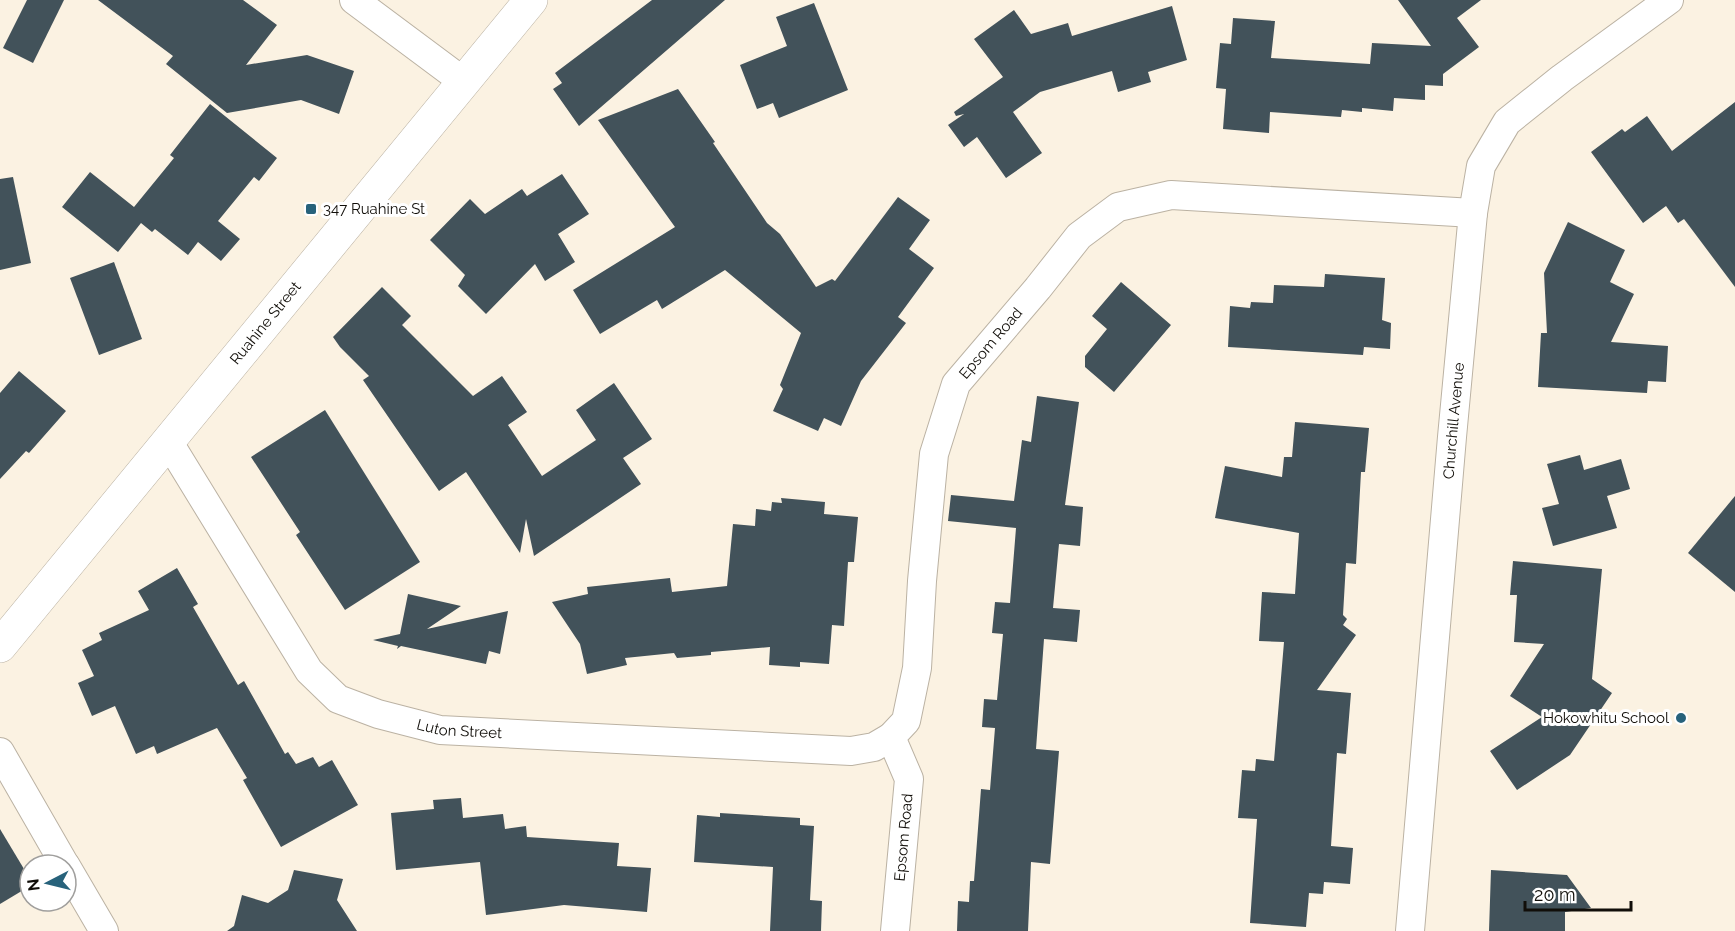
<svg xmlns="http://www.w3.org/2000/svg" width="1735" height="931" font-family="Raleway,sans-serif">
<style>
.building{fill:#42525a}
.lines{fill:none;stroke-linecap:round;stroke-linejoin:round}
.minor-casing{stroke:#bbb2a3;stroke-width:30}
.tertiary-casing{stroke:#bbb2a3;stroke-width:34}
.minor{stroke:#fff;stroke-width:28}
.tertiary{stroke:#fff;stroke-width:33}
.poi-dot{fill:#27627b;stroke:#fff;stroke-width:2}
.labels{text-anchor:middle;stroke-width:6;stroke-linejoin:round;paint-order:stroke}
.poi-label{font-size:15px;fill:#110e09;stroke:#fff;text-anchor:start}
.street-label{font-size:15px;fill:#110e09;stroke:#fff}
</style>
<rect width="100%" height="100%" fill="#fbf2e2"/>
<g class="building">
<path d="M27,0H64L33,63L3,48Z"/>
<path d="M98,0H243L277,25L246,65L307,55L354,71L339,114L301,100L227,113L166,64L173,56Z"/>
<path d="M652,0H725L579,126L553,89L562,83L555,73Z"/>
<path d="M1398,0H1481L1457,18L1479,47L1443,74V86L1425,85V100L1394,98L1393,111L1362,108V112L1342,110L1341,117L1270,112L1269,133L1223,129L1226,89L1216,88L1220,43L1231,44L1233,18L1275,21L1271,58L1370,64L1372,43L1431,46Z"/>
<path d="M814,3L848,90L779,118L773,103L757,109L740,65L787,46L776,17Z"/>
<path d="M1172,6L1187,60L1148,72L1151,82L1118,92L1112,71L1040,92L1013,112L1042,153L1006,178L977,137L964,147L948,125L964,114L956,116L954,112L1003,77L974,39L1014,10L1031,34L1068,23L1072,36Z"/>
<path d="M678,89L715,142L713,143L767,223L780,234L816,287L832,279L835,281L898,197L930,220L909,249L934,268L898,317L906,323L861,381L841,426L824,418L818,431L773,411L783,389L780,385L801,333L725,270L662,309L657,300L600,334L573,290L675,227L598,120Z"/>
<path d="M1735,102V287L1684,219L1678,223L1666,206L1643,223L1591,152L1622,129L1625,132L1647,116L1672,151Z"/>
<path d="M210,104L277,158L259,181L254,177L218,221L240,239L221,261L198,242L188,255L155,229L152,232L141,223L118,252L62,207L90,172L134,207L174,158L170,155Z"/>
<path d="M562,174L589,214L558,234L575,262L545,281L535,264L486,314L458,286L465,275L430,240L470,199L485,214L522,189L527,196Z"/>
<path d="M13,177L31,263L0,270V179Z"/>
<path d="M1568,222L1625,250L1610,282L1634,294L1611,342L1668,346L1666,382L1648,381L1647,393L1538,387L1541,333H1547L1544,273Z"/>
<path d="M114,262L142,339L99,355L70,278Z"/>
<path d="M1325,274L1385,278L1382,320L1391,323L1390,349L1364,347L1363,355L1228,347L1230,306L1250,308L1251,302L1273,303L1274,285L1324,287Z"/>
<path d="M1121,282L1171,325L1114,392L1085,367V356L1107,329L1092,316Z"/>
<path d="M382,287L411,316L402,325L473,396L502,376L527,412L508,425L542,476L596,440L576,410L614,383L652,439L623,458L641,484L534,556L526,519L520,553L466,472L439,491L363,380L369,376L340,347L333,337Z"/>
<path d="M19,371L66,411L29,453L26,451L0,479V393Z"/>
<path d="M1037,396L1079,402L1065,505L1083,507L1080,546L1059,544L1053,608L1080,610L1077,642L1044,639L1036,749L1059,751L1050,864L1031,862L1028,931H957L958,901L969,902L970,881H974L981,789L990,790L995,728L982,727L984,699L997,700L1003,634L992,633L995,602L1010,603L1016,528L948,521L951,495L1014,501L1022,440L1031,442Z"/>
<path d="M325,410L420,562L345,610L296,535L300,532L251,457Z"/>
<path d="M1295,422L1369,428L1365,472H1361L1356,564L1346,563L1343,615L1347,619L1343,625L1356,635L1317,690L1351,693L1346,754L1337,753L1331,846L1353,848L1350,884L1324,882L1323,894L1309,893L1306,927L1250,923L1257,819L1238,818L1242,770L1255,771L1256,759L1274,761L1284,642L1259,641L1262,592L1295,594L1299,533L1215,518L1225,466L1282,477L1284,457H1292Z"/>
<path d="M1580,455L1584,470L1621,459L1630,489L1607,496L1617,528L1553,546L1542,508L1559,504L1547,464Z"/>
<path d="M1735,496V592L1688,553Z"/>
<path d="M781,498L825,502L824,514L858,517L854,562H848L844,626L832,625L829,664L800,662V667L769,665L770,647L711,652V655L677,658L674,653L625,658L627,665L587,674L580,644L552,602L588,594L587,587L670,578L672,592L727,586L733,524L755,526L756,509L771,511L772,502L782,503Z"/>
<path d="M1513,561L1602,569L1592,679L1612,693L1570,755L1517,790L1490,751L1542,717L1510,696L1544,644L1514,642L1517,595H1510Z"/>
<path d="M177,568L198,604L193,607L238,685L244,681L285,754L288,752L296,764L313,757L319,767L332,760L358,805L281,847L243,780L247,778L217,728L157,754L154,746L136,754L115,706L92,716L78,683L94,676L82,650L102,640L99,633L149,610L138,591Z"/>
<path d="M408,594L461,606L427,629L508,611L500,654L489,651L486,664L401,646L397,649L398,646L373,640L400,634Z"/>
<path d="M461,798L463,818L503,814L505,829L526,826L527,837L619,843L617,866L651,868L647,912L564,905L486,915L480,862L396,870L391,813L434,809L433,800Z"/>
<path d="M720,813L800,818V825L814,826L810,900L822,901L821,931H770L773,867L694,862L697,815L720,817Z"/>
<path d="M0,829L30,879V886L0,904Z"/>
<path d="M294,870L343,879L337,900L357,931H227L234,926L242,895L268,903L288,890Z"/>
<path d="M1491,870L1567,875L1591,908L1565,912V931H1489Z"/>
</g>
<g class="lines">
<g class="minor-casing">
<g id="minor">
<path d="M354,0L464,82"/>
<path id="s1" d="M168,441L309,671L338,699L378,714L440,730L851,751L874,747L891,737"/>
<path d="M0,752L65,865"/>
<path d="M66,866L104,931"/>
<path id="s2" d="M895,931L909,779L891,737L906,721L917,668L922,581L934,454L956,384L1038,288L1079,236L1118,207L1171,195L1473,213"/>
<path id="s3" d="M1410,931L1452,437L1473,213L1481,166L1507,122L1562,78L1669,0"/>
</g>
</g>
<g class="tertiary-casing">
<g id="tertiary">
<path id="s4" d="M0,646L531,0"/>
</g>
</g>
<use href="#minor" class="minor"/>
<use href="#tertiary" class="tertiary"/>
</g>
<g class="poi-dot">
<rect x="305" y="203" width="12" height="12" rx="3"/>
<circle cx="1681" cy="718" r="6"/>
</g>
<g class="labels">
<g class="poi-label">
<text x="323" y="214">347 Ruahine St</text>
<text x="1669" y="723" text-anchor="end">Hokowhitu School</text>
</g>
<g class="street-label">
<text dy="5" stroke="none"><textPath href="#s4" startOffset="418">Ruahine Street</textPath></text>
<text dy="5" stroke="none"><textPath href="#s2" startOffset="616">Epsom Road</textPath></text>
<text dy="5" stroke="none"><textPath href="#s3" startOffset="512">Churchill Avenue</textPath></text>
<text dy="5" stroke="none"><textPath href="#s1" startOffset="436">Luton Street</textPath></text>
<text dy="5" stroke="none"><textPath href="#s2" startOffset="94">Epsom Road</textPath></text>
</g>
</g>
<g transform="translate(48 883) rotate(263)"><circle r="28" fill="#ffffff" stroke="#a09f9d" stroke-width="1.5"/>
<path d="M0-4.5L10 22L0 15L-10 22Z" fill="#27627b"/>
<text y="-9" font-size="16" font-weight="bold" text-anchor="middle" fill="#110e09">N</text>
</g>
<path d="M1525 901v9h106v-9" fill="none" stroke="#110e09" stroke-width="3"/>
<text x="1534" y="901" font-size="18" fill="#110e09" stroke="#ffffff" stroke-width="4.5" paint-order="stroke">20 m</text>
</svg>
